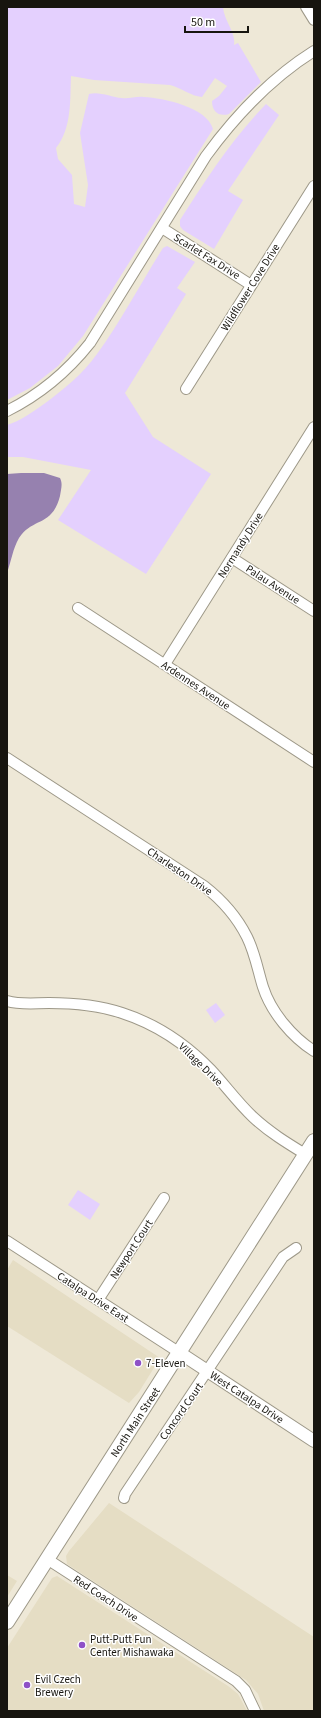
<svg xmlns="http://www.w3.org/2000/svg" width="321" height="1718" font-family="'Source Sans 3',sans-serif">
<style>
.built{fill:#e5ddc4}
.green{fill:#e4d0fe}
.water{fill:#9681af}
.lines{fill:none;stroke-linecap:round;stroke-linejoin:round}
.minor-casing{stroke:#9d9888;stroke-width:12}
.tertiary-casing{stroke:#9d9888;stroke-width:14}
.secondary-casing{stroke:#9d9888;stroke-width:16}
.minor{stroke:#fff;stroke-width:10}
.tertiary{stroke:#fff;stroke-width:12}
.secondary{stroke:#fff;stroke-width:14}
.poi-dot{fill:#8e51c7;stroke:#fff;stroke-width:1.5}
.labels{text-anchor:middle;stroke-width:3;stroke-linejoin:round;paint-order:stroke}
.street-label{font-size:11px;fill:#17150f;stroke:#fff}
.poi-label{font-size:11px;fill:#17150f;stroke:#fff;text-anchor:start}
</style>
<rect width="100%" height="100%" fill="#eee8d7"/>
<g class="built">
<path d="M13,1260L160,1358L139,1392L129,1403L7,1326V1270Z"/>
<path d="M109,1503L314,1637V1711H264L258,1694L246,1680L67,1564L66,1556L69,1551Z"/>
<path d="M7,1575L17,1581L7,1597Z"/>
<path d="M57,1576L228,1686L238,1694L247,1711H7V1648L52,1578Z"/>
</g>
<g class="green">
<path d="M7,7H223C224,21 236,32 234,45L238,43L261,82L229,114C219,117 212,112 212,101L219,96L227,86L215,78L202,97C191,96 181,88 170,85L94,80L71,76C70,100 72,128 56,148L58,159L72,175L74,204L85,207L88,185L80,133L89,94C99,91 111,97 122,98C129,99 136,96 144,97C163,98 207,107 213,129L83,336L58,366L30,388L7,400Z"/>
<path d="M266,104L279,115L228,191L243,200L214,249L183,230L180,226V220C207,178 231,140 266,104Z"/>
<path d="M167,246L195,262L177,288L186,294L125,393L153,437L211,474L146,574L58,520L91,470L23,457H7V425C20,421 33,412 44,404C63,390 83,374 97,354C121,321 141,283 163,248Z"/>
<path d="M216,1003L225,1015L215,1023L206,1010Z"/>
<path d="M78,1190L100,1204L90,1220L68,1205Z"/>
</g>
<path class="water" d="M21,473H44L60,478C63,484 61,489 60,496C52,527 33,517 19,538C13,548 11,562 7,573V474Z"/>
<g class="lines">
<g class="minor-casing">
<g id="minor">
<path d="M306,7L314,20"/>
<path d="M162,228L251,285"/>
<path d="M186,389L314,186"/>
<path d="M7,411C41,394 67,372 90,343L206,156C236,115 271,78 314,51"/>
<path d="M232,558L314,611"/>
<path d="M78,608L314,762"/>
<path d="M165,664L314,427"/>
<path d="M7,758L204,886C222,900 237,917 247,937C255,953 258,971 263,987C271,1012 292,1037 314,1051"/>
<path d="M7,1001C21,1005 35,1003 49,1003C74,1003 98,1005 122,1013C156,1024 186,1044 211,1070C225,1085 238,1103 253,1117C269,1132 287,1143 305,1154"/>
<path d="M7,1241L180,1353"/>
<path d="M98,1300L164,1198"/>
<path d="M124,1498L125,1494L283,1257L296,1248"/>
<path d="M47,1559L236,1681L245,1690L255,1711"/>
</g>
</g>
<g class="tertiary-casing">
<path id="tertiary" d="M180,1353L314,1441"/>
</g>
<g class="secondary-casing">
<path id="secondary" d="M7,1622L314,1141"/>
</g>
<use href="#minor" class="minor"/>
<use href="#tertiary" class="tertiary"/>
<use href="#secondary" class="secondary"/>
</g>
<g class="poi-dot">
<circle cx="138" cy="1363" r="4"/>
<circle cx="82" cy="1645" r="4"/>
<circle cx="27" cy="1685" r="4"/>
</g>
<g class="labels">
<g class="street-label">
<text transform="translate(207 256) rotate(32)" y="4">Scarlet Fax Drive</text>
<text transform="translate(250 287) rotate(-58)" y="4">Wildflower Cove Drive</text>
<text transform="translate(240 545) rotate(-58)" y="4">Normandy Drive</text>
<text transform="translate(273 584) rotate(33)" y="4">Palau Avenue</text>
<text transform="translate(196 685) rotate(33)" y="4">Ardennes Avenue</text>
<text transform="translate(180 871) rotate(34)" y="4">Charleston Drive</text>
<text transform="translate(201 1064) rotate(44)" y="4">Village Drive</text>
<text transform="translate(131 1249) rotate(-57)" y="4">Newport Court</text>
<text transform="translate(93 1297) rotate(33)" y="4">Catalpa Drive East</text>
<text transform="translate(247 1397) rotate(33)" y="4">West Catalpa Drive</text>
<text transform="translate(181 1411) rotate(-55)" y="4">Concord Court</text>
<text transform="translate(135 1422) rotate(-57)" y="4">North Main Street</text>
<text transform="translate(106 1598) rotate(33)" y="4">Red Coach Drive</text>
</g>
<g class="poi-label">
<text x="146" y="1367">7-Eleven</text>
<text x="90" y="1643">Putt-Putt Fun<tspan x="90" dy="13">Center Mishawaka</tspan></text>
<text x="35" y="1683">Evil Czech<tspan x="35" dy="13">Brewery</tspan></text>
</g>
</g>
<rect width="321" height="1718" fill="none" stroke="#17150f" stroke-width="16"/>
<path d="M185 26v6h63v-6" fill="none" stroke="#17150f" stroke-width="2"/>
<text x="191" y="26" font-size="12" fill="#17150f" stroke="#ffffff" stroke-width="3" paint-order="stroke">50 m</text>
</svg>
